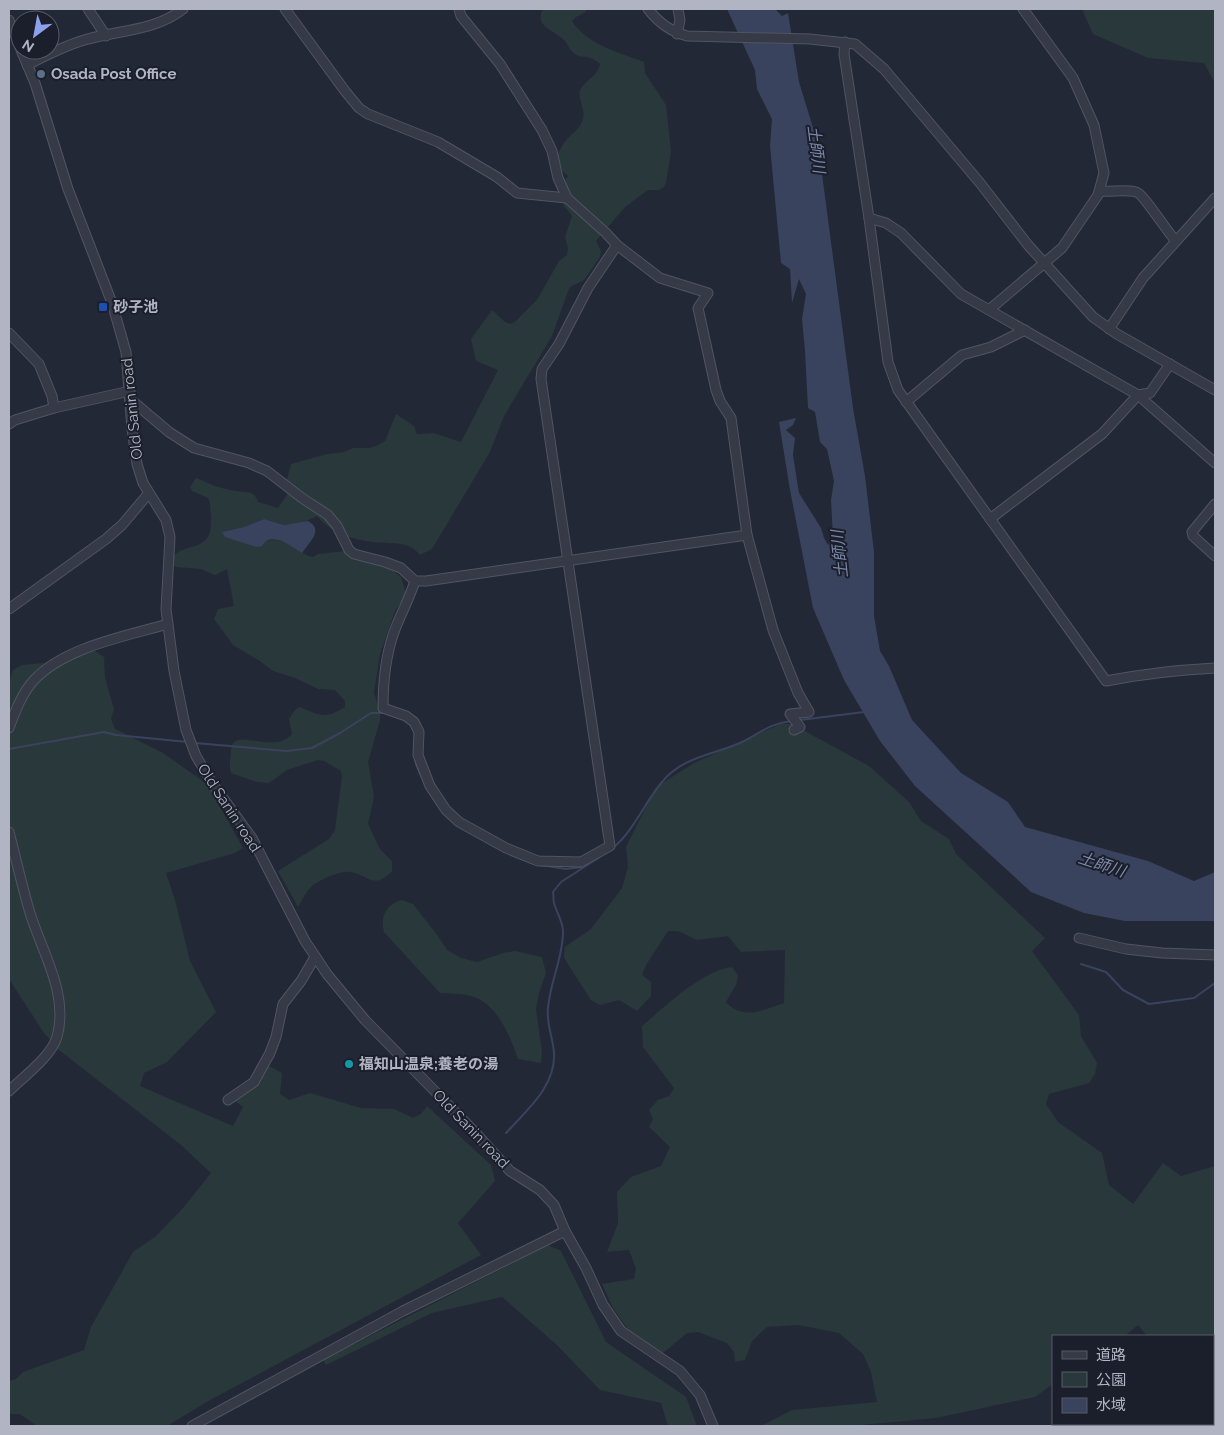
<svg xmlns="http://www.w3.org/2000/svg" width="1224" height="1435" font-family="Raleway,'Noto Sans JP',sans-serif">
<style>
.green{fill:#29383b}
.water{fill:#39435e}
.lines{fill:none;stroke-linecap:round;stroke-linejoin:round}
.stream{stroke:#39435e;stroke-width:2}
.minor-casing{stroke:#515562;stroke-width:11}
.minor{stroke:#363a47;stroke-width:9}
.service-dot{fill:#5c6f8a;stroke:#1b1f2b;stroke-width:2}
.transit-dot{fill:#1a4fb4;stroke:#1b1f2b;stroke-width:2}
.culture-dot{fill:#0f9aa8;stroke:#1b1f2b;stroke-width:2}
.labels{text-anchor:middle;stroke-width:4;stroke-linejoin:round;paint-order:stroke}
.poi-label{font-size:15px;font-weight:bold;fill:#b1b5c3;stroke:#1b1f2b;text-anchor:start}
.street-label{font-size:15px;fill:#b1b5c3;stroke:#1b1f2b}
.water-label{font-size:16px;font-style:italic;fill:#7c87a9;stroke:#1b1f2b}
</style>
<rect width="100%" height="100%" fill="#232836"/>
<g class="green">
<path d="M543,9H586V12L576,17L572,21C586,44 620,53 644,62L645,73L666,105L671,152L666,183L663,188L659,190H648L625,207L596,241L601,251L600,257L584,280L570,287L568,291L552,336L504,416L490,452L432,549L420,555C407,539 392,545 373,542C352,540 330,532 317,516L304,522L284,525L264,519L244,527L222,532L264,542C280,535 295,549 308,556L313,557L318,554L346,551L393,571L401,577L406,593L404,598L395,611L380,654L374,692L380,715V720L368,762L374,797L368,824L380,849L392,861V871C373,891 368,874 350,872C341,870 317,881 311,887C306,892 302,900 298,907L278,871L329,839L335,830L342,776L341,771L324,761L318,760L287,770L269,783L257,782L231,773C229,766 230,760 231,753C231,749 231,745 234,742C245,734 277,752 292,734L289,719L295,710L299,707C321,715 324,720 345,707V701L335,690L318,689L295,678L273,671L260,661L233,645L214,619L218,609L234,606L227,569L215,575L201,569L176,567L172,563C175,538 214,559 211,517C210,510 211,504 208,498L192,491L190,487L196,478C208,483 218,488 231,490C237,492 245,491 251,493C255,495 257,498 258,502L278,508L287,495V479L291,464L327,454L344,452L353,448H370L376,446L385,441L396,414L414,426L417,434L433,433L461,442L498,370L476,361L471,339L492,310L505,322L510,324L515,322L537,300L559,261L567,255L568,248L565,237L572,216C570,212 567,210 564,206C558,194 560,186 568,176L556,165L555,160C558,154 560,148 564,143C570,134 580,130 583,119C586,109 576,97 581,88C587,79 598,76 600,64C588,53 584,60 575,54C570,51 568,45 565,41C555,30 533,27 543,9Z"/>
<path d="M1082,9H1215V83L1204,63L1148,58L1093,34Z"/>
<path d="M85,651H95L104,657L105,678L114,709L111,719L115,729L163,753L207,784L243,848L235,853L166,873L175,900L190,961L216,1012L167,1062L144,1073L140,1086L233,1126L243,1107L235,1101L233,1092L249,1079L262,1062L282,1073L280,1094L289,1100L310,1093L361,1108L394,1109L413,1118L421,1114L427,1106L491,1165L495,1181L458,1223L481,1255L210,1400L167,1426H37L20,1414H9V1381L16,1379L23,1372L84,1350L91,1327L133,1252L156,1236L183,1208L211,1173L181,1145L59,1050L44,1033L9,979V682L13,670L22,665L44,663Z"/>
<path d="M781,724H792L869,766L909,802L921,821L949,839L956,854L1045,938L1032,951L1079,1015L1081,1036L1097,1063L1095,1074L1089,1083L1049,1094L1046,1104L1058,1122L1102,1153L1109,1185L1133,1204L1163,1163L1181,1176L1215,1166V1426H1201L1199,1424H1213V1336H1147L1138,1325L1125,1336H1053V1384L1035,1397L936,1418L850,1426H761L792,1410L877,1402L871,1372L863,1354L839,1333L798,1325L767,1327L752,1341L745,1360L735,1362L734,1352L727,1343L698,1332L687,1333L663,1353L629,1331L613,1308L602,1284L634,1279L636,1269L629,1250L607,1252L618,1223L617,1192L631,1177L661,1166L670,1147L649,1127L653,1119L649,1110L658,1100L669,1096L674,1088L643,1047L642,1026C664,1007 703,970 732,967L738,975L736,985L726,1002C743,1021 763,1010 784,1003L785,950L741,952L728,936L697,940L678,931H668L646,965L642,975L651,982V996L637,1011L619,1000L600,1005L591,1000L564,958L565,947L591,929L622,888L628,867L626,847L656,787L694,763Z"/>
<path d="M402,900L413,904L438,936L447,950L461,958L477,962L503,953L515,951L542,957L546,973L539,993L536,1009L542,1052L541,1063L518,1059C510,1036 497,1003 471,996C462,993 450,994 440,993L384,932C380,917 386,904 402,900Z"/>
<path d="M548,1245L561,1251L606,1342L686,1397L697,1426H668L661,1403L600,1390L557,1345L502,1297L432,1313L326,1365L323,1360Z"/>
</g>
<g class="water">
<path d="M727,9H775L782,16L788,13L799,82L818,144L853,408L865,476L874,552V616L880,651L889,666L912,720L961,773L1008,802L1025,827L1148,861L1194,881L1215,872V921H1125L1084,913L1031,892L915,786L880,741L844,680L813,608L790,490L779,422L796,418L793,425L786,430L795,438L793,455L799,493L821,528L824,538L828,545L833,537L831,500L834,481L827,449L820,442L815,412L808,408L805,351L802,319L806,294L799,279L792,303L790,269L781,263L770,146L772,119L757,89L755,70Z"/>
<path d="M264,519L284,525L308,521C324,530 310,541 302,553C292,547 271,530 262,546L257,547L225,537L222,532L244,527Z"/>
</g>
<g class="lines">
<g class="stream">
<path d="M800,720L864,712"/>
<path d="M195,743L286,751L312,748L340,733L371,713H387"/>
<path d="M9,749L104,732L116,735L188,742"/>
<path d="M415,757L416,764L421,776"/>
<path d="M614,847C634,830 645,802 662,782C682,757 712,755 740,743C759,734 770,723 792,721"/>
<path d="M511,855L534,864"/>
<path d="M541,865L566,869L583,867"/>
<path d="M1081,964L1106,972L1123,990L1149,1004L1194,998L1215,983"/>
<path d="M506,1133C527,1110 556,1086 554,1053C553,1037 546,1024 548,1008C550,982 563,958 563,932C563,921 557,914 554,903C553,900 554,895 553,892L561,882L606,853"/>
</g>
<g class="minor-casing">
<g id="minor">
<path d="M88,9L106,36"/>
<path d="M285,9L345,91L359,108L368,114L438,142L497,177L517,193L567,198"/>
<path d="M459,9L461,16L500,64L542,130L552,151L558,178L567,198L606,233L617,245L660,278L708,293L698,308L716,390L720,401L731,418L747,535L773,630L798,693L809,712L790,714L800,727L794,730"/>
<path d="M648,9C659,23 670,31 687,36L810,39L855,44L884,69L980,183L1028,245L1093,317L1117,334L1215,390"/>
<path d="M9,20L20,47"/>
<path d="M677,34L680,20L678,9"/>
<path d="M845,42L844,54L869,218L888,362L898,390L1106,681C1142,674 1178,670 1215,668"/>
<path d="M21,50L35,83L68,189L112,303L126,352L132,429L137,464L143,483L166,520L170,537L166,609L174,671L186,730L196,756L212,783L252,838L305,941L327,974L365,1020L473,1130L510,1171L540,1190L554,1205L565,1231L586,1268L603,1305L621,1331L680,1371L700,1395L713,1426"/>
<path d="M27,65C45,56 62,47 81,41C115,30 154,32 183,9"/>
<path d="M1100,191C1111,192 1125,189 1136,192C1143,193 1167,232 1176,241"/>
<path d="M869,218L886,223L901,233L961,294L1138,395L1215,463"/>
<path d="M989,310L1062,248L1098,195L1104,173L1094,125L1073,78L1023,9"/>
<path d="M1109,329L1143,278L1215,198"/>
<path d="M9,333L39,364L52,396L54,408"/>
<path d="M130,399L169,432L194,448L249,463L267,471L302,498L328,515L337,526L349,550L354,554L385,562L401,568L415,581H426L747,535"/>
<path d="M906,402L962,355L991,347L1025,330"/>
<path d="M9,424L15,420L54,408L130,391"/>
<path d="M1215,504L1192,532L1193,536L1215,556"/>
<path d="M990,519L1102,434L1138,395L1150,393L1170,364"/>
<path d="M415,581C409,600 399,617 393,635C385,659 383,684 383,708L406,716L414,722L419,732L418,755L430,786L446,810L459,822L506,848L538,861L581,862L610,846L541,379L542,369L559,344L588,288L617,245"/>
<path d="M9,609L106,539L122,525L149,493"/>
<path d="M9,728C15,712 22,693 34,680C65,647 126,636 168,624"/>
<path d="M9,832C16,859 22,886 30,913C42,952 69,994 57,1037C51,1057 23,1077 9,1091"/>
<path d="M1079,938L1126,949L1162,953L1215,955"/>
<path d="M228,1100L254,1082L270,1053L276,1037L283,1004L301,981L315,957"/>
<path d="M192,1426L403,1311L565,1231"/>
</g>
</g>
<use href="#minor" class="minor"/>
</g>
<circle class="service-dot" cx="41" cy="74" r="5"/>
<rect class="transit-dot" x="98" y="302" width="10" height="10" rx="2.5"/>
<circle class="culture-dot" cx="349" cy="1064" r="5"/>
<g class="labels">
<g class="poi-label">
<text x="51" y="79">Osada Post Office</text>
<text x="113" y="312">砂子池</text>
<text x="359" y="1069">福知山温泉;養老の湯</text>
</g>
<g class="street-label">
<text transform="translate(132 409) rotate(-96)" y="5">Old Sanin road</text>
<text transform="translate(229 808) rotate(57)" y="5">Old Sanin road</text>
<text transform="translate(471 1129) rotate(46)" y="5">Old Sanin road</text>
</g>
<g class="water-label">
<text transform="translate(817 149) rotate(83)" y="6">土師川</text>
<text transform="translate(839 554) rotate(-96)" y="6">土師川</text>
<text transform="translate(1102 864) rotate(18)" y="6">土師川</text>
</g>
</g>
<rect width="1224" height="1435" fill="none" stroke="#b1b5c3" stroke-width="20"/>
<rect x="1052" y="1335" width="162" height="90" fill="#1b1f2b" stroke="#575b68"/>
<rect x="1062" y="1351" width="25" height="8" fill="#363a47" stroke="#575b68"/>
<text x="1096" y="1360" font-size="15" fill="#b1b5c3">道路</text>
<rect x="1062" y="1372" width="25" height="15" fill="#29383b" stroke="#575b68"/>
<text x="1096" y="1385" font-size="15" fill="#b1b5c3">公園</text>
<rect x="1062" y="1398" width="25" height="15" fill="#39435e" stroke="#575b68"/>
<text x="1096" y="1410" font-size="15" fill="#b1b5c3">水域</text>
<g transform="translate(35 35) rotate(212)"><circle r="24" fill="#1b1f2b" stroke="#575b68"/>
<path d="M0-4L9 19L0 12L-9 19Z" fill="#8ca1ed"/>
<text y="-8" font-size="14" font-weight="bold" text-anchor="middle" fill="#b1b5c3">N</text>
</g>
</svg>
